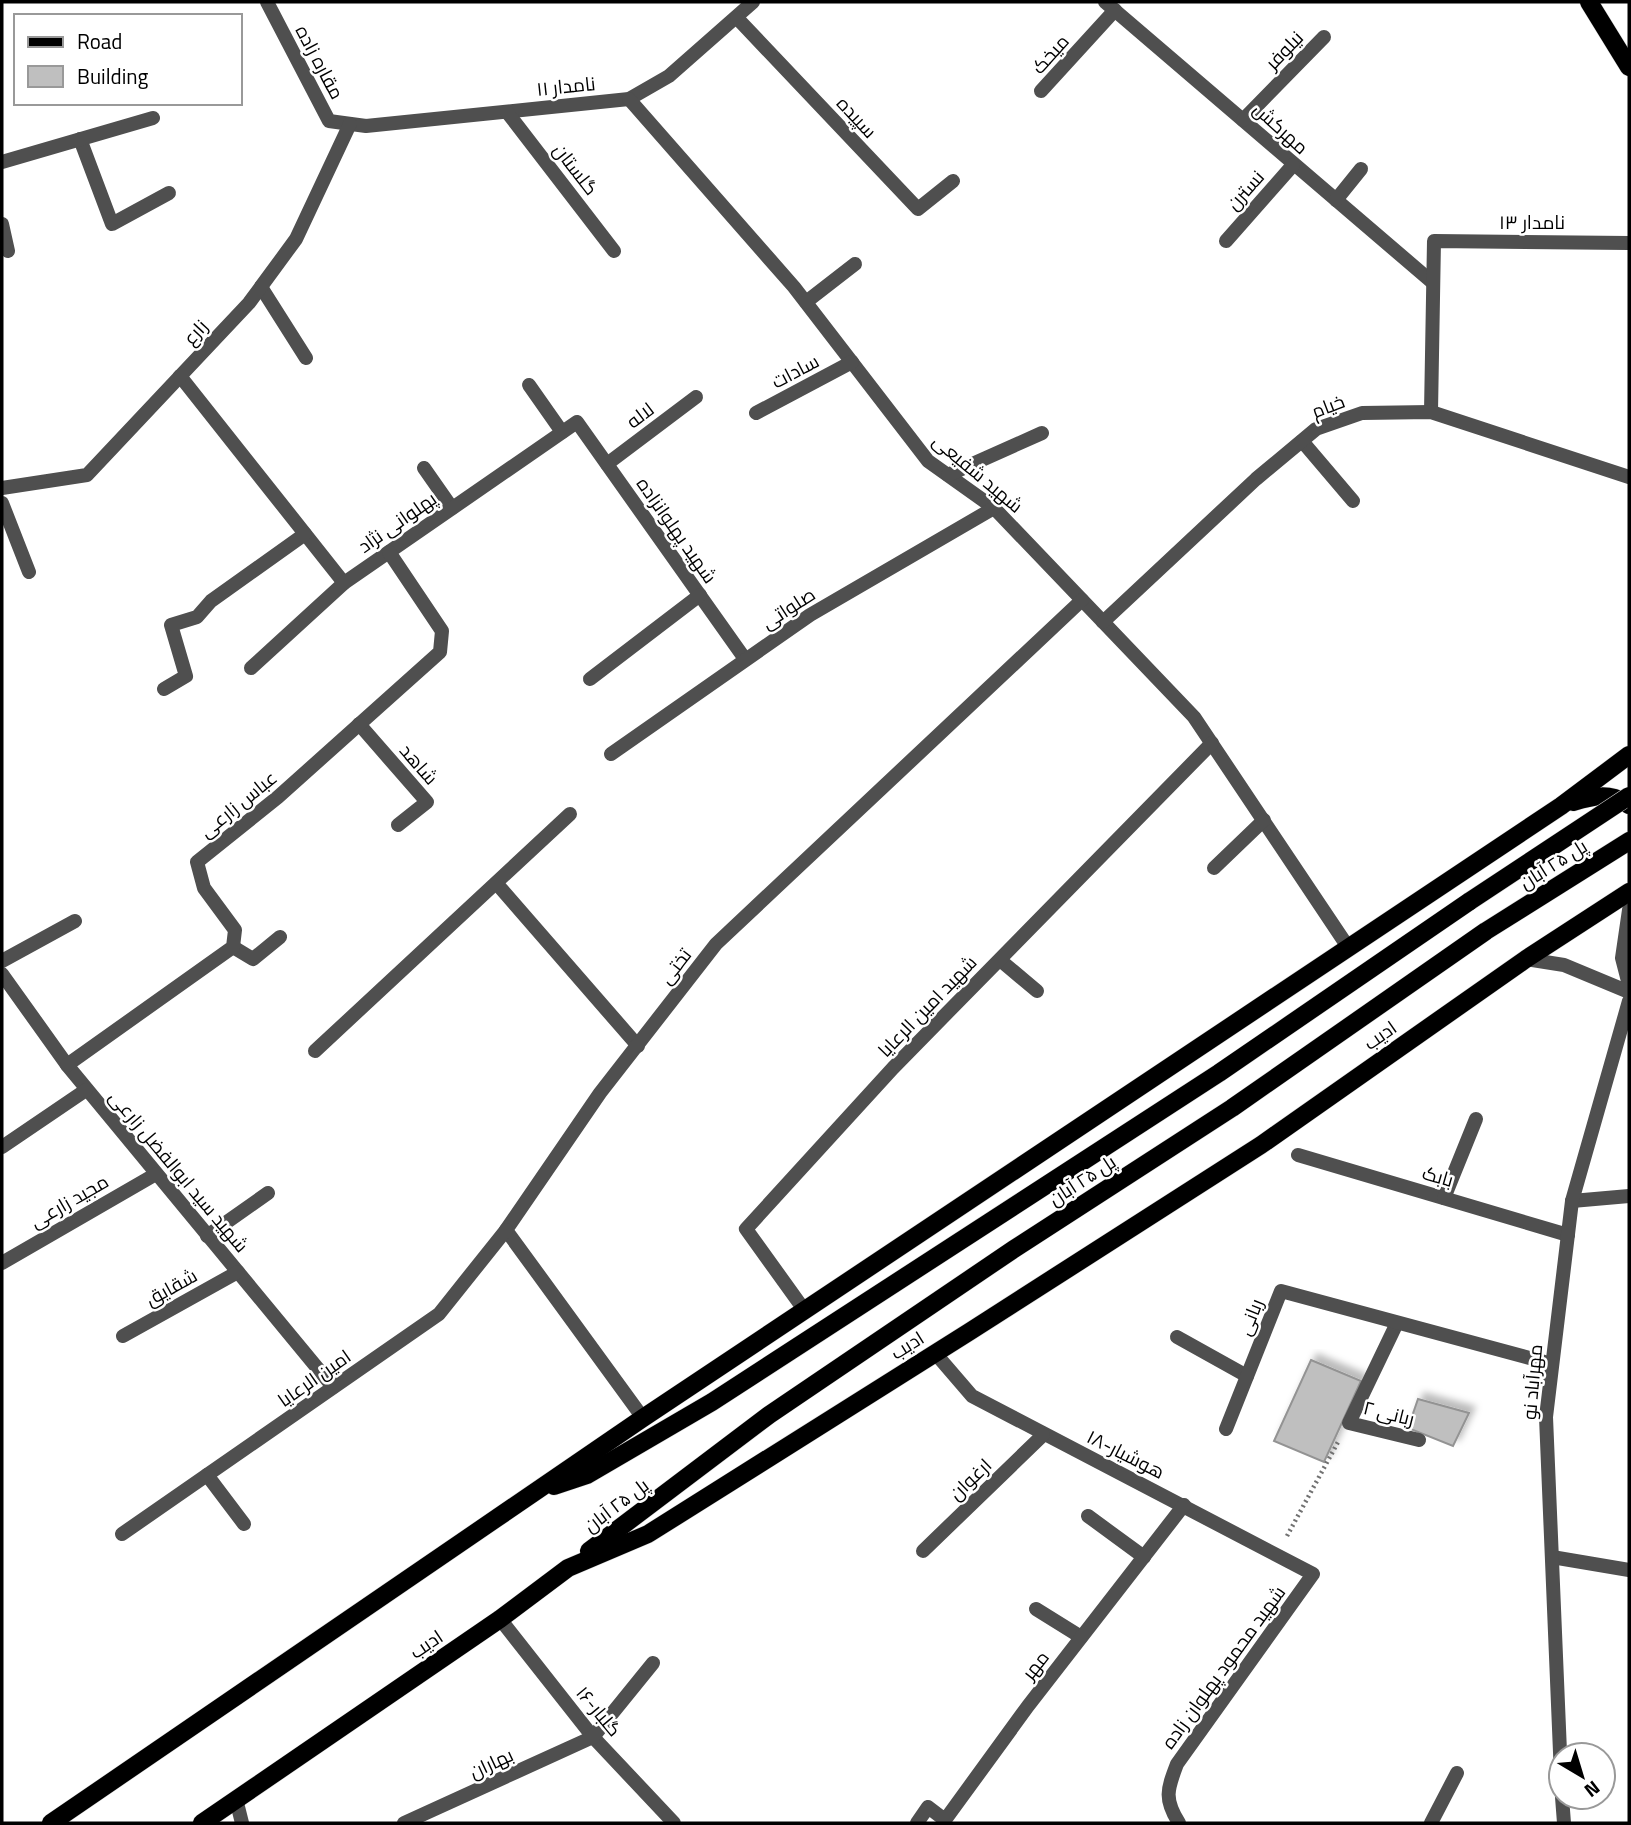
<svg xmlns="http://www.w3.org/2000/svg" width="1631" height="1825" font-family="'Titillium Web',Cairo,sans-serif">
<style>
.building{fill:#bfbfbf;stroke:#939393;stroke-width:2;filter:url(#shadow)}
.lines{fill:none;stroke-linecap:round;stroke-linejoin:round}
.primary-casing{stroke:#dbdbdb;stroke-width:19}
.path{stroke:#717171;stroke-width:4.5;stroke-dasharray:2 3.5;stroke-linecap:butt}
.minor{stroke:#4f4f4f;stroke-width:14}
.tertiary{stroke:#4f4f4f;stroke-width:14}
.primary{stroke:#000;stroke-width:18}
.primary-bridge-casing{stroke:#dbdbdb;stroke-width:19;stroke-linecap:butt}
.primary-bridge{stroke:#000;stroke-width:18}
.labels{text-anchor:middle;stroke-width:5;stroke-linejoin:round;paint-order:stroke}
.street-label{font-size:19px;fill:#000;stroke:#fff}
</style>
<defs>
<filter id="shadow"><feDropShadow dx="6" dy="-6" stdDeviation="3.5" flood-color="#0004"/></filter>
</defs>
<rect width="100%" height="100%" fill="#fff"/>
<g class="building">
<path d="M1311,1360L1361,1381L1324,1462L1274,1441Z"/>
<path d="M1418,1399L1469,1413L1453,1446L1408,1428Z"/>
</g>
<g class="lines">
<g class="primary-casing">
<g id="primary">
<path d="M1589,2L1629,67"/>
<path d="M1573,802C1594,796 1610,792 1629,805"/>
<path d="M554,1486L587,1475L712,1402L1219,1073L1470,901"/>
<path d="M589,1551L769,1415L1014,1249L1232,1108L1486,931L1629,841"/>
<path d="M51,1823L643,1418L1561,806L1629,755"/>
<path d="M202,1823L500,1619L568,1568L648,1534L969,1332L1261,1145L1526,959L1629,892"/>
</g>
</g>
<path class="path" d="M1287,1536L1338,1442"/>
<g class="minor">
<path d="M267,2L329,121L366,126L629,99L669,76L753,2"/>
<path d="M1105,2L1432,282"/>
<path d="M737,18L918,209L953,181"/>
<path d="M1041,91L1115,10"/>
<path d="M629,99L794,287L928,461L994,508L1194,717L1348,947"/>
<path d="M507,112L614,251"/>
<path d="M1243,120L1324,37"/>
<path d="M80,139L112,224L169,193"/>
<path d="M2,162L153,118"/>
<path d="M1336,200L1361,169"/>
<path d="M2,224L8,251"/>
<path d="M1226,241L1293,165"/>
<path d="M261,287L306,358"/>
<path d="M806,302L855,264"/>
<path d="M180,376L344,583"/>
<path d="M529,385L562,432"/>
<path d="M1431,412L1434,241L1629,243"/>
<path d="M756,413L852,362"/>
<path d="M1302,441L1353,501"/>
<path d="M607,464L696,397"/>
<path d="M424,468L452,508"/>
<path d="M948,475L1042,433"/>
<path d="M2,488L87,475L249,303L296,239L350,124"/>
<path d="M2,503L29,572"/>
<path d="M1103,622L1256,479L1316,429L1362,413L1431,412L1629,477"/>
<path d="M251,668L344,583L577,422L745,659"/>
<path d="M590,679L700,595"/>
<path d="M164,689L186,676L171,625L197,617L211,601L305,534"/>
<path d="M359,724L427,802L398,825"/>
<path d="M611,754L810,615L994,508"/>
<path d="M1214,868L1264,820"/>
<path d="M497,884L638,1046"/>
<path d="M233,947L253,959L280,937"/>
<path d="M1000,960L1037,991"/>
<path d="M2,961L75,921"/>
<path d="M2,974L67,1065L333,1387"/>
<path d="M315,1051L570,814"/>
<path d="M67,1065L233,947L235,930L204,888L197,862L278,797L440,652L442,631L389,552"/>
<path d="M2,1147L86,1090"/>
<path d="M1298,1155L1568,1235"/>
<path d="M1444,1198L1476,1119"/>
<path d="M1572,1201L1629,1196"/>
<path d="M207,1236L268,1193"/>
<path d="M2,1263L156,1174"/>
<path d="M805,1311L746,1229L893,1068L1212,743"/>
<path d="M1397,1323L1349,1423L1419,1440"/>
<path d="M123,1336L238,1272"/>
<path d="M1177,1337L1247,1376"/>
<path d="M935,1353L972,1396L1313,1574L1177,1764C1167,1790 1164,1799 1179,1823"/>
<path d="M643,1418L506,1230L600,1093L716,944L1082,600"/>
<path d="M1226,1429L1281,1291L1552,1364"/>
<path d="M207,1475L244,1524"/>
<path d="M1088,1516L1144,1557"/>
<path d="M122,1534L439,1314L506,1230"/>
<path d="M923,1551L1043,1435"/>
<path d="M1552,1557L1629,1570"/>
<path d="M1036,1609L1081,1637"/>
<path d="M500,1619L593,1737L674,1823"/>
<path d="M236,1799L242,1823"/>
<path d="M404,1823L593,1737L653,1663"/>
<path d="M917,1823L928,1807L945,1820L1028,1706L1184,1505"/>
<path d="M1431,1823L1457,1773"/>
</g>
<g class="tertiary">
<path d="M1629,910L1622,958L1629,985"/>
<path d="M1526,959L1564,965L1629,992"/>
<path d="M1561,1776L1546,1417L1572,1201L1629,1001"/>
<path d="M1562,1797L1564,1823"/>
</g>
<use href="#primary" class="primary"/>
<g class="primary-bridge-casing">
<path id="primary-bridge" d="M1470,901L1629,796"/>
</g>
<use href="#primary-bridge" class="primary-bridge"/>
</g>
<g class="labels">
<g class="street-label">
<text transform="translate(1284 50) rotate(-46)" y="7">نیلوفر</text>
<text transform="translate(1050 54) rotate(-48)" y="7">میخک</text>
<text transform="translate(320 62) rotate(62)" y="7">مقاره زاده</text>
<text transform="translate(566 86) rotate(-6)" y="7">۱۱ نامدار</text>
<text transform="translate(857 117) rotate(47)" y="7">سپیده</text>
<text transform="translate(1281 128) rotate(42)" y="7">مهرکش</text>
<text transform="translate(576 169) rotate(52)" y="7">گلستان</text>
<text transform="translate(1245 190) rotate(-48)" y="7">نسترن</text>
<text x="1532" y="229">۱۳ نامدار</text>
<text transform="translate(195 332) rotate(-47)" y="7">زارع</text>
<text transform="translate(795 371) rotate(-28)" y="7">سادات</text>
<text transform="translate(1328 406) rotate(-21)" y="7">خیام</text>
<text transform="translate(640 415) rotate(-37)" y="7">لاله</text>
<text transform="translate(978 473) rotate(40)" y="7">شهید شفیعی</text>
<text transform="translate(397 522) rotate(-35)" y="7">پهلوانی نژاد</text>
<text transform="translate(677 530) rotate(55)" y="7">شهید پهلوانزاده</text>
<text transform="translate(788 608) rotate(-33)" y="7">صلواتی</text>
<text transform="translate(419 764) rotate(49)" y="7">شاهد</text>
<text transform="translate(238 804) rotate(-39)" y="7">عباس زارعی</text>
<text transform="translate(1553 864) rotate(-32)" y="7">پل ۲۵ آبان</text>
<text transform="translate(675 966) rotate(-52)" y="7">تختی</text>
<text transform="translate(927 1006) rotate(-46)" y="7">شهید امین الرعایا</text>
<text transform="translate(1380 1035) rotate(-35)" y="7">ادیب</text>
<text transform="translate(179 1171) rotate(50)" y="7">شهید سید ابوالفضل زارعی</text>
<text transform="translate(1438 1176) rotate(16)" y="7">بابک</text>
<text transform="translate(1082 1180) rotate(-33)" y="7">پل ۲۵ آبان</text>
<text transform="translate(69 1201) rotate(-30)" y="7">مجید زارعی</text>
<text transform="translate(171 1287) rotate(-29)" y="7">شقایق</text>
<text transform="translate(1250 1317) rotate(-68)" y="7">ربانی</text>
<text transform="translate(907 1345) rotate(-32)" y="7">ادیب</text>
<text transform="translate(314 1378) rotate(-35)" y="7">امین الرعایا</text>
<text transform="translate(1532 1382) rotate(-85)" y="7">مهرآباد نو</text>
<text transform="translate(1389 1413) rotate(14)" y="7">ربانی ۲</text>
<text transform="translate(1126 1454) rotate(27)" y="7">۱۸-هوشیار</text>
<text transform="translate(970 1479) rotate(-44)" y="7">ارغوان</text>
<text transform="translate(616 1505) rotate(-37)" y="7">پل ۲۵ آبان</text>
<text transform="translate(426 1644) rotate(-34)" y="7">ادیب</text>
<text transform="translate(1035 1665) rotate(-52)" y="7">مهر</text>
<text transform="translate(1223 1667) rotate(-54)" y="7">شهید محمود پهلوان زاده</text>
<text transform="translate(599 1711) rotate(50)" y="7">۱۶-گلبار</text>
<text transform="translate(491 1763) rotate(-25)" y="7">بهاران</text>
</g>
</g>
<rect width="1631" height="1825" fill="none" stroke="#000000" stroke-width="7"/>
<rect x="14" y="14" width="228" height="91" fill="#ffffff" stroke="#999999" stroke-width="2"/>
<rect x="28" y="37" width="35" height="10" fill="#000000" stroke="#999999" stroke-width="2"/>
<text x="77" y="49" font-size="21" fill="#000000">Road</text>
<rect x="28" y="66" width="35" height="21" fill="#bfbfbf" stroke="#999999" stroke-width="2"/>
<text x="77" y="84" font-size="21" fill="#000000">Building</text>
<g transform="translate(1582 1776) rotate(142)"><circle r="33" fill="#ffffff" stroke="#999999" stroke-width="2"/>
<path d="M0-5L12 26L0 18L-12 26Z" fill="#000000"/>
<text y="-10" font-size="19" font-weight="bold" text-anchor="middle" fill="#000000">N</text>
</g>
</svg>
